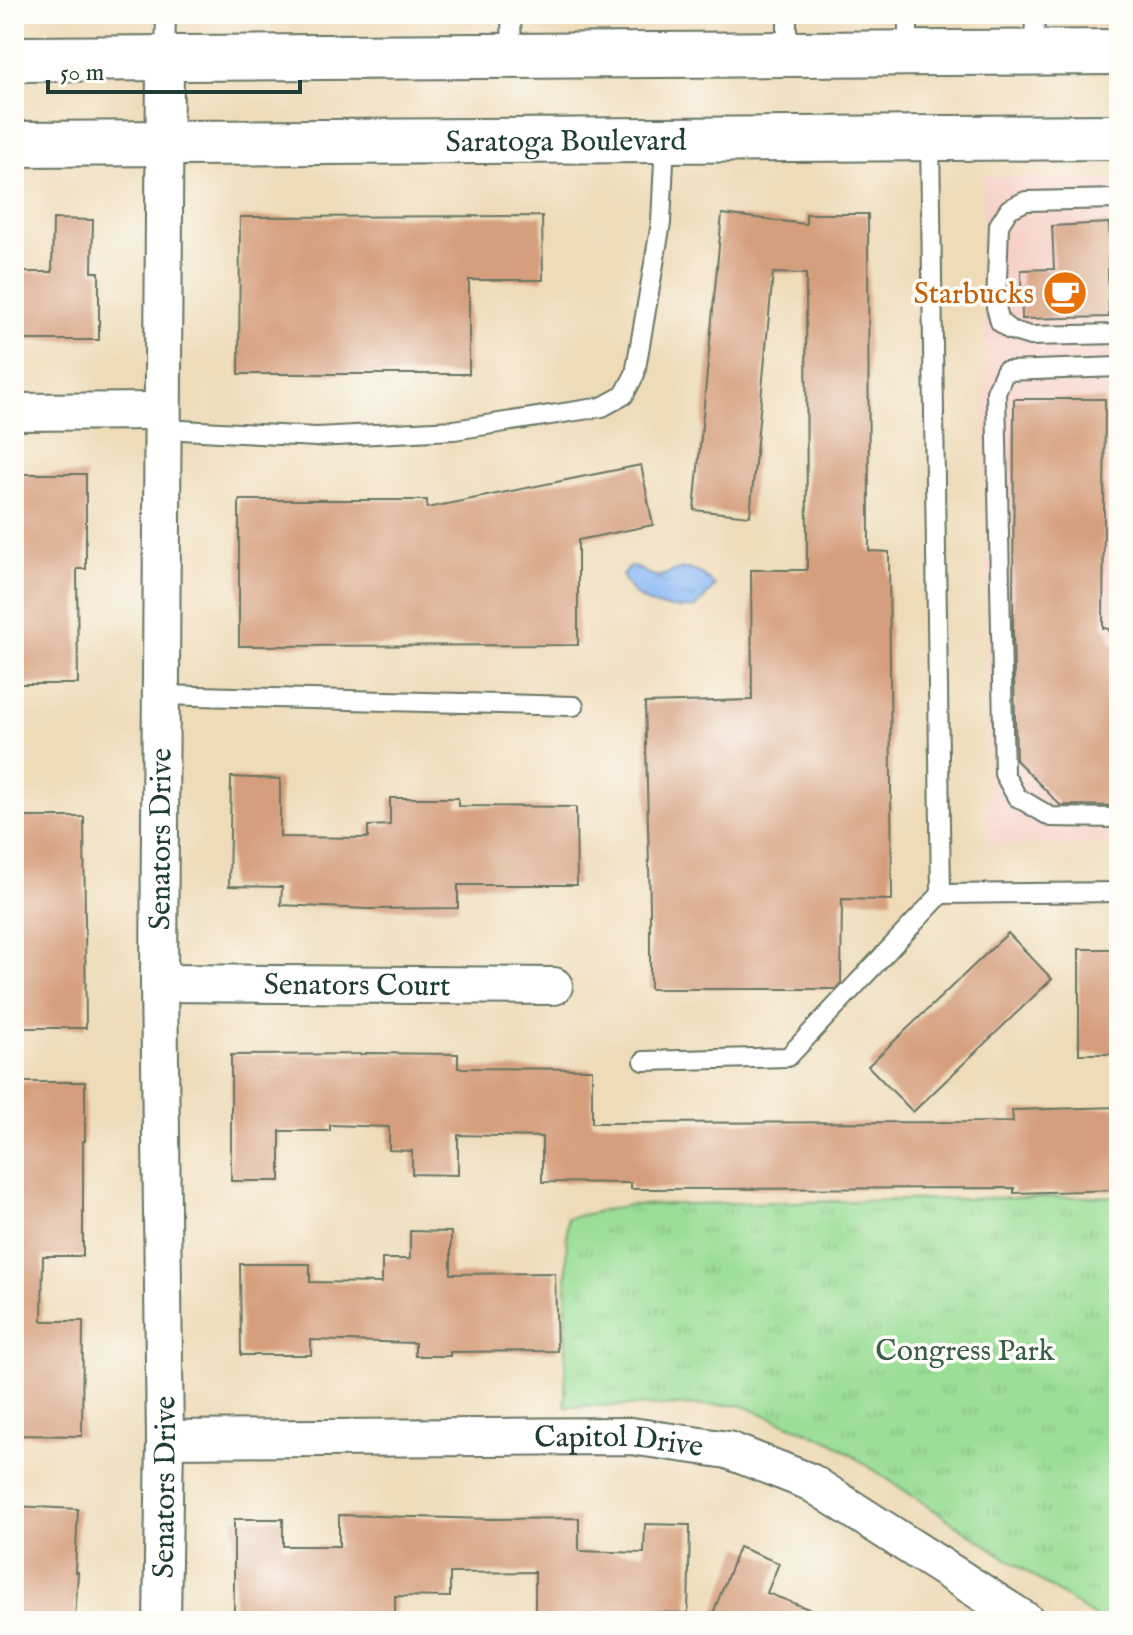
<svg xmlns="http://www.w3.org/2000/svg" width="1133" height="1635" font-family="'IM FELL English',serif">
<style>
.built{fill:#f7d1c8}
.park{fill:url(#park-tufts);stroke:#5d8e65;stroke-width:2}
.water{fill:url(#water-ripples);stroke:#547a94;stroke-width:2}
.building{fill:#d59e7b}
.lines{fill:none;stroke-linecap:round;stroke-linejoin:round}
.service-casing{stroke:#677563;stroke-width:22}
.minor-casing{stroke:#677563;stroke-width:40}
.secondary-casing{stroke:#677563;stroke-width:48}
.service{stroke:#fff;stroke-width:18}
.minor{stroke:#fff;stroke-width:36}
.secondary{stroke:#fff;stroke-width:44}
.labels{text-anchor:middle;stroke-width:7;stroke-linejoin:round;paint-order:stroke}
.street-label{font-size:30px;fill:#1f3d34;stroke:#fdfcf7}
.food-label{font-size:30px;fill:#c56008;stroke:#fdfcf7;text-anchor:end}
.park-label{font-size:30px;fill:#385d48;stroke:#fdfcf7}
</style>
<defs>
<pattern id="park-tufts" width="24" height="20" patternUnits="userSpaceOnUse" patternTransform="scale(2)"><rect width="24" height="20" fill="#9bde96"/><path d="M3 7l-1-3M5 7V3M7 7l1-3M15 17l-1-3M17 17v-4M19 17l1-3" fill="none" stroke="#85bf82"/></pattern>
<pattern id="water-ripples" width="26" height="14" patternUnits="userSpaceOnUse" patternTransform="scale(2)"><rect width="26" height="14" fill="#88b8f4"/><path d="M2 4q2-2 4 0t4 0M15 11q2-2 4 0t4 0" fill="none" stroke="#6f97c6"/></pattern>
</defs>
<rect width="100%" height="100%" fill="#fdfcf7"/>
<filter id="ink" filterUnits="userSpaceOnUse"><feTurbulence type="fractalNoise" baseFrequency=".0125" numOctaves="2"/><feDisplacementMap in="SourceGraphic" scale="16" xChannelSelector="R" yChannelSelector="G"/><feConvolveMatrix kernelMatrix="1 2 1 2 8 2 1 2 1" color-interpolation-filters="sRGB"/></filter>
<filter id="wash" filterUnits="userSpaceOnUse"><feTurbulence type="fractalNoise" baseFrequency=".006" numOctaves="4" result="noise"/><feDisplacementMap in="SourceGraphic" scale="32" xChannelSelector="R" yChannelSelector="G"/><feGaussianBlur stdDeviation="1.8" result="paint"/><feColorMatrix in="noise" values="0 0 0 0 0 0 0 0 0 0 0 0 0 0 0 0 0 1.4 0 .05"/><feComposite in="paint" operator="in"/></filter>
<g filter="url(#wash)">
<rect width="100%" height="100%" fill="#eedcb9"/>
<path class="built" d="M983,176L1119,180V844L988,845Z"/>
<path class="park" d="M1119,1196V1621L1099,1620L832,1442L741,1405L565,1406L567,1218L630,1205Z"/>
<path class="water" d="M631,566C640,568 647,574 655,576C663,578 668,573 674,571C691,565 704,574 715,586L695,608C677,609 653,608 638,597C631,592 626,582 622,575Z"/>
<g id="blocks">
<g class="building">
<path d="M722,214L806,224V214H868L869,551L889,552L892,900L842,899L841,983L836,989H650V907L645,703L752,700L751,570H807L806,274L773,273L750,516L694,510Z"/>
<path d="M542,216L543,280H469V374H239L240,217Z"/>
<path d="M53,219L93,220L92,272H99V340H14V272H52Z"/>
<path d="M1109,223L1111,256L1108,257L1109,317L1022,319L1021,270L1054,269L1052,226Z"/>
<path d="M1014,399H1105L1103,628L1109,629L1111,644H1119V806L1060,805L1016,760L1013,633Z"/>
<path d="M641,465L653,525L578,540V645L239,646V500H427V508Z"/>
<path d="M14,474H86V569H77L78,684H14V616H16V522H14Z"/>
<path d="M231,777L280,779V837L368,838V826L390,825V798H458V806L576,807L577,885H458V908L368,909L281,905L282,887L229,886Z"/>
<path d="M14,817H84L86,1028H14Z"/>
<path d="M1008,933L1052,979L913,1112L868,1066Z"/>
<rect x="1079" y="949" width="40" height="105"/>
<path d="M366,1053L458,1054V1068L592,1069V1123L1013,1122L1012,1110L1119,1107V1190L1014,1193V1188L631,1189V1183L542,1182V1137L458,1135V1175L412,1174V1151L389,1150V1127L330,1125V1131H280V1181H231V1055L366,1054Z"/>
<path d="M14,1082H85V1141H83V1256H43L42,1321H83L82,1436L14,1435Z"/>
<path d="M410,1231L451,1232V1274L555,1273L557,1351L450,1352V1356H415V1343L311,1340V1355H241L240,1264H310V1282L382,1283V1259H410Z"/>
<path d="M14,1506L78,1509L75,1572H78L75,1621H14Z"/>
<path d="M339,1515L491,1519L579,1518V1551L644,1553L645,1524L690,1525L688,1613L640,1612V1621H535V1572L450,1573V1597L395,1596V1621H234V1519H283V1546H339Z"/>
<path d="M739,1547L779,1563L767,1593L835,1619V1621H710Z"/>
</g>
</g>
</g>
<g filter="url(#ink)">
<use href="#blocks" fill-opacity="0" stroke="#677563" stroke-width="2"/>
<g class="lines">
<g class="service-casing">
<g id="service">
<path d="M511,14L512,56"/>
<path d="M1034,53L1035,14"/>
<path d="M908,54V14"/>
<path d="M787,55V14"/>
<path d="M165,59L166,14"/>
<path d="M930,139L941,894L1119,892"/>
<path d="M1119,199L1026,201L1009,209L999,225L996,307L1000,322L1010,330L1030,336L1119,334"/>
<path d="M1119,367L1005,371L996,392L1004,774L1017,797L1051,817L1119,818"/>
<path d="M162,429L316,437L454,430L602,407L624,395L635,374L661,223L665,140"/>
<path d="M161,695L574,706"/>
<path d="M644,1061L788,1057L941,894"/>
</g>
</g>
<g class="minor-casing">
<g id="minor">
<path d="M14,412L162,411"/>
<path id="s1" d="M159,983L554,986"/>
<path id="s2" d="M165,1439L631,1436L728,1450L810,1482L1026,1621"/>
<path id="s3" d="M162,1621L165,1439L159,983L165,59"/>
</g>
</g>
<g class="secondary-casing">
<g id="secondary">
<path d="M14,59L1119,52"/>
<path id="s4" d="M14,144L1119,137"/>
</g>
</g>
<use href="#service" class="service"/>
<use href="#minor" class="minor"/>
<use href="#secondary" class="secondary"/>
</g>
</g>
<defs>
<g id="cafe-disc" transform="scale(2.3)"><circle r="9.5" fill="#e8710a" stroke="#fdfcf7"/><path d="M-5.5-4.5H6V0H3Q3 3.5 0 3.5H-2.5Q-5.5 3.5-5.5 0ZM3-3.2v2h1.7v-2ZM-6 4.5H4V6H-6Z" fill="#fff"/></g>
</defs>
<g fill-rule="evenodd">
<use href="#cafe-disc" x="1065" y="293"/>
</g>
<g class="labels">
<g class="street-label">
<text dy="10" stroke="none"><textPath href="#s4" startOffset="552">Saratoga Boulevard</textPath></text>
<text dy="10" stroke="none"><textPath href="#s3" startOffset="782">Senators Drive</textPath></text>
<text dy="10" stroke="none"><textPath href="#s1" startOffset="198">Senators Court</textPath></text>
<text dy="10" stroke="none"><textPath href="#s2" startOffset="454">Capitol Drive</textPath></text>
<text dy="10" stroke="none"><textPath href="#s3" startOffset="134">Senators Drive</textPath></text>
</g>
<g class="food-label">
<text x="1034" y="303">Starbucks</text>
</g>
<g class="park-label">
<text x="965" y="1360">Congress Park</text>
</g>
</g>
<rect width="1133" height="1635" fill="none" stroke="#fdfcf7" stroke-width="48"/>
<path d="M48 80v12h252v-12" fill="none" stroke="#1f3d34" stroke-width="4"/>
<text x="60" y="80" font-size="24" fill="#1f3d34" stroke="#fdfcf7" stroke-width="6" paint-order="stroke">50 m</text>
</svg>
